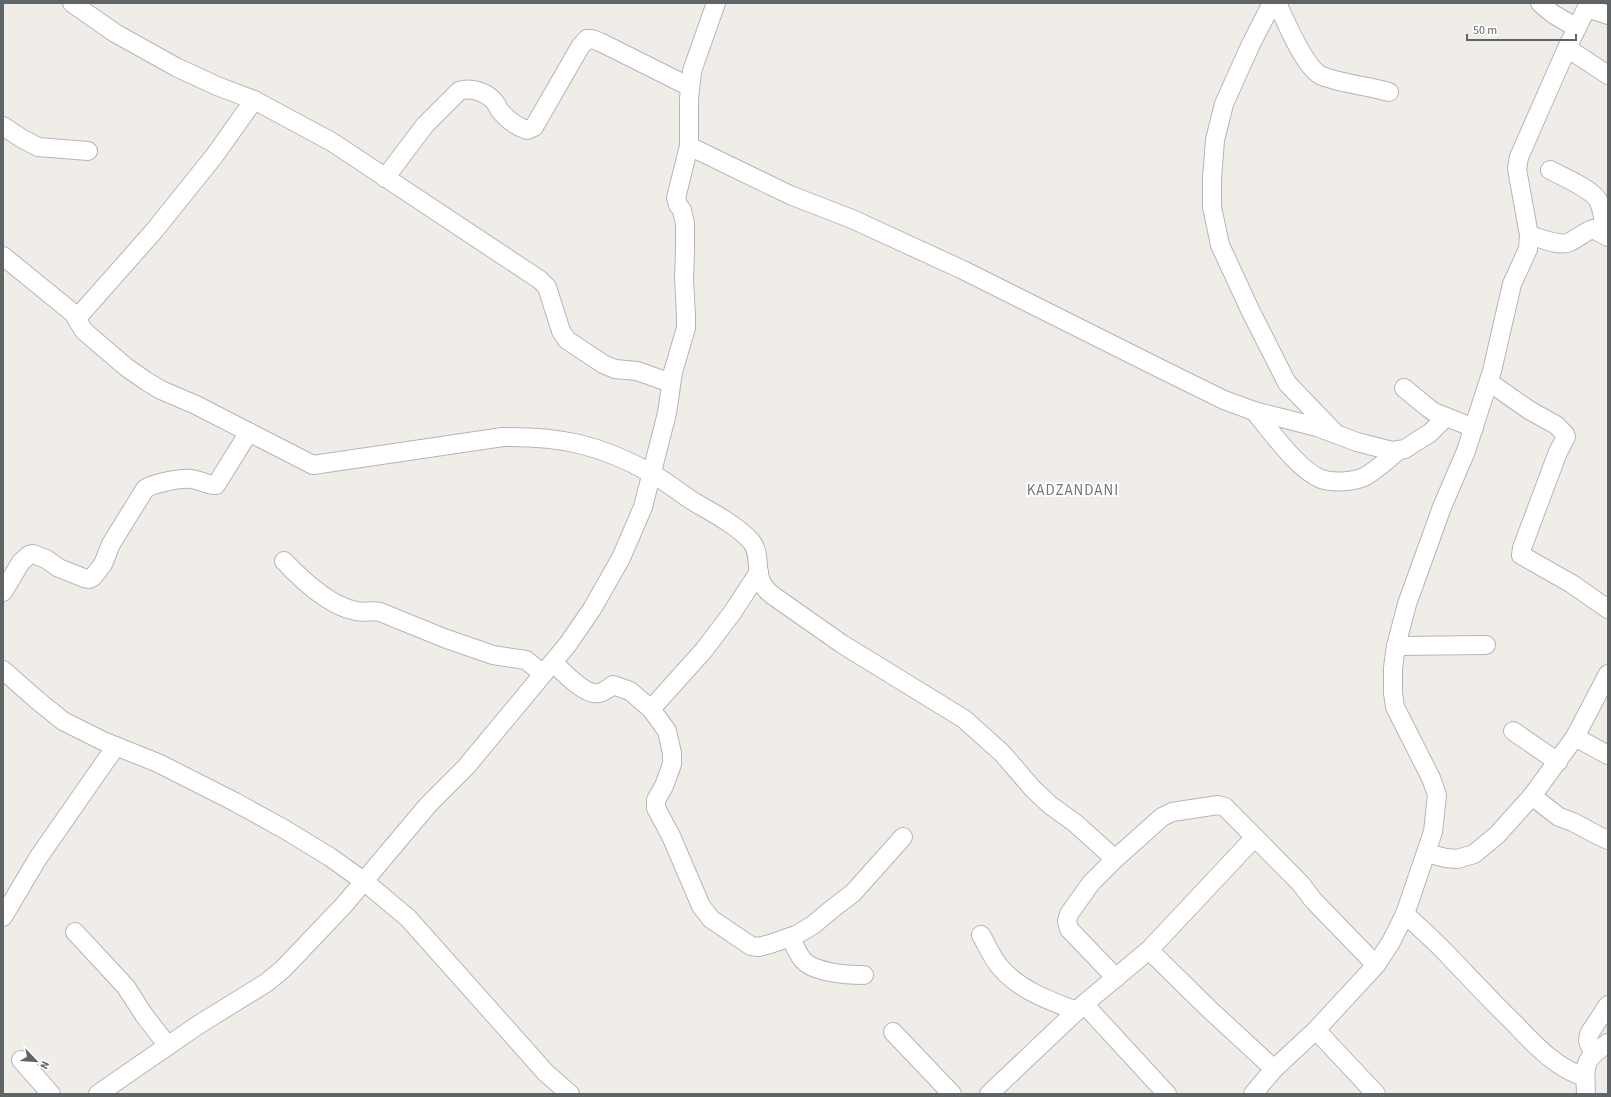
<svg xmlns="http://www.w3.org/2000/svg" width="1611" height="1097" font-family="'Source Sans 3',sans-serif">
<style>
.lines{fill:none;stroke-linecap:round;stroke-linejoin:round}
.minor-casing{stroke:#b3b6b9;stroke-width:20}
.minor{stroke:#fff;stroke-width:18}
.labels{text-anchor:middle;stroke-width:4;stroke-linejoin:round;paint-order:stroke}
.quarter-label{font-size:15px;letter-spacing:1px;fill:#707679;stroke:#fff}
</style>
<rect width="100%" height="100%" fill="#f0ede8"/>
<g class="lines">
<g class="minor-casing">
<g id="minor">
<path d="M72,3L115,33L176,67L217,86L254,100L332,142L540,280L547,287L561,331L567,340L603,364L615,369L637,371L671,383"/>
<path d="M1272,3L1251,44L1224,104L1215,140L1212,178V207L1220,245L1251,312L1287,383L1335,433"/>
<path d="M1277,3C1285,20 1304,66 1320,75C1336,83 1370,86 1389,92"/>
<path d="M1540,3L1553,14L1577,28"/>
<path d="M1587,8L1608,15"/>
<path d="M1567,48L1608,75"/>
<path d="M3,126L21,138L38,147L88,151"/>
<path d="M689,146L790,195L852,219L963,270L1161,369L1224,400L1254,411L1317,427L1357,442L1392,451L1405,449L1417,441L1430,433L1446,417"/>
<path d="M1550,170C1563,177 1590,188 1598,200C1603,210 1604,223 1604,234"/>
<path d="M385,178L425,125L459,91C471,87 486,92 494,101C497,104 498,109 501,112C508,120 517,127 527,130L534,127L580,47L587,39H592L600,42L690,87"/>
<path d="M1529,235C1541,238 1559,247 1570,242C1578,238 1584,232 1593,229L1608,237"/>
<path d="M3,256L73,313L84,331L126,367L146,381L161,390L196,405L313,465L503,437C561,436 600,445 651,473C665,481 678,491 691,500C711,512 735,524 751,541C761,553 755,568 761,581C764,588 769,593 775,597L842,644L964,719L1002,753L1033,789L1050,805L1075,823L1115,859"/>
<path d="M77,318L154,231L215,155L254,100"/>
<path d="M1489,382L1529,410L1556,425L1565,434L1566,437L1558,452L1522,548L1521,555L1572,584L1608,609"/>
<path d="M1404,388L1427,407L1434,412L1474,428"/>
<path d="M1254,411C1271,431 1297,469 1321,479C1333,483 1352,482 1364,477C1376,471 1388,459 1398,451"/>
<path d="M284,561C302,580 329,606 356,611C364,613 372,610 380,612L444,638L493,655L526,660L543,674"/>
<path d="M3,592L21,562L29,555L33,554L46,559L59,568L84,578L89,579L93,577L103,564L111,544L145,489C153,483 181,478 191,479C200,480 207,485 216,485L249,432"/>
<path d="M1396,646L1486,645"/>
<path d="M553,662C562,671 585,696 599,693C604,692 609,688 613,685L630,691L651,709L667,731L672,753V764L664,786L656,800V808L671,836L701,906L711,919L751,946L759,947L770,944L796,935L813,925L832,909L853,893L903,837"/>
<path d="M3,670L37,700L63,721L103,741L158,763L235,802L284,829L330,857L365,882L408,918L546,1073L570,1094"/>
<path d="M651,709L704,650L732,613L759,572"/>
<path d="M1513,731L1558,762"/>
<path d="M1575,737L1608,755"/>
<path d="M1532,796L1559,817L1573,822L1597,835L1608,840"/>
<path d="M1426,853L1446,858L1457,859L1474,854L1497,835L1532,796L1575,737L1608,674"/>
<path d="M1405,914C1420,928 1435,941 1449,956C1471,979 1492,1002 1515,1024C1535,1045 1557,1069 1585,1077"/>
<path d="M3,917L38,858L116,746"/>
<path d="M75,932L126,987L144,1015L168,1046"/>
<path d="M981,935C987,945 992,958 1000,967C1019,990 1050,1001 1077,1011"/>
<path d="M790,937C794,944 797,952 802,959C813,973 848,975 864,975"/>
<path d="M1149,950L1208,1008L1274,1069"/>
<path d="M1116,978L1069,929L1067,921L1069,914L1091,883L1115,859L1162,817L1172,812L1218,805L1225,807L1301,884L1313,900L1376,965"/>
<path d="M1084,1004L1167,1094"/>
<path d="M1316,1030L1376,1094"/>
<path d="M893,1032L952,1094"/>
<path d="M1593,1054L1588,1041L1589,1034L1608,1005"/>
<path d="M21,1060L51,1094"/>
<path d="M98,1094L198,1025L266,983L283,969L344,905L428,805L466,767L568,644L592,609L621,558L643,507L667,413L673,372L686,328V317L684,278L685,251V224L682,210L678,205L676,198L689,146V99L692,71L716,3"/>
<path d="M989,1094L1084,1004L1149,950L1255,837"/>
<path d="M1253,1094L1274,1069L1316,1030L1376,965L1391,942L1405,914L1433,832L1437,795L1431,778L1395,707L1393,693V668L1396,646L1407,604L1442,507L1466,451L1492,371L1512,284L1528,249L1529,235L1517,169L1519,157L1567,48L1589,3"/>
<path d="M1586,1094C1585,1064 1582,1061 1608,1043"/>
</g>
</g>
<use href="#minor" class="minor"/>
</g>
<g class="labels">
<g class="quarter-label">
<text x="1073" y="495">KADZANDANI</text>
</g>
</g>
<rect width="1611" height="1097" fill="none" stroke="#5f6467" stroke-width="8"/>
<g transform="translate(36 1061) rotate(115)" stroke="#ffffff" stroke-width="3" paint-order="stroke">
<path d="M0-3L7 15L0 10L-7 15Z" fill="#5f6467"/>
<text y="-6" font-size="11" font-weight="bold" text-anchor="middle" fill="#5f6467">N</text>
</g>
<path d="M1467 34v6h109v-6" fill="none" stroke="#5f6467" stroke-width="2"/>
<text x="1473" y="34" font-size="12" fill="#5f6467" stroke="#ffffff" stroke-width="3" paint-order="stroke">50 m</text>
</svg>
